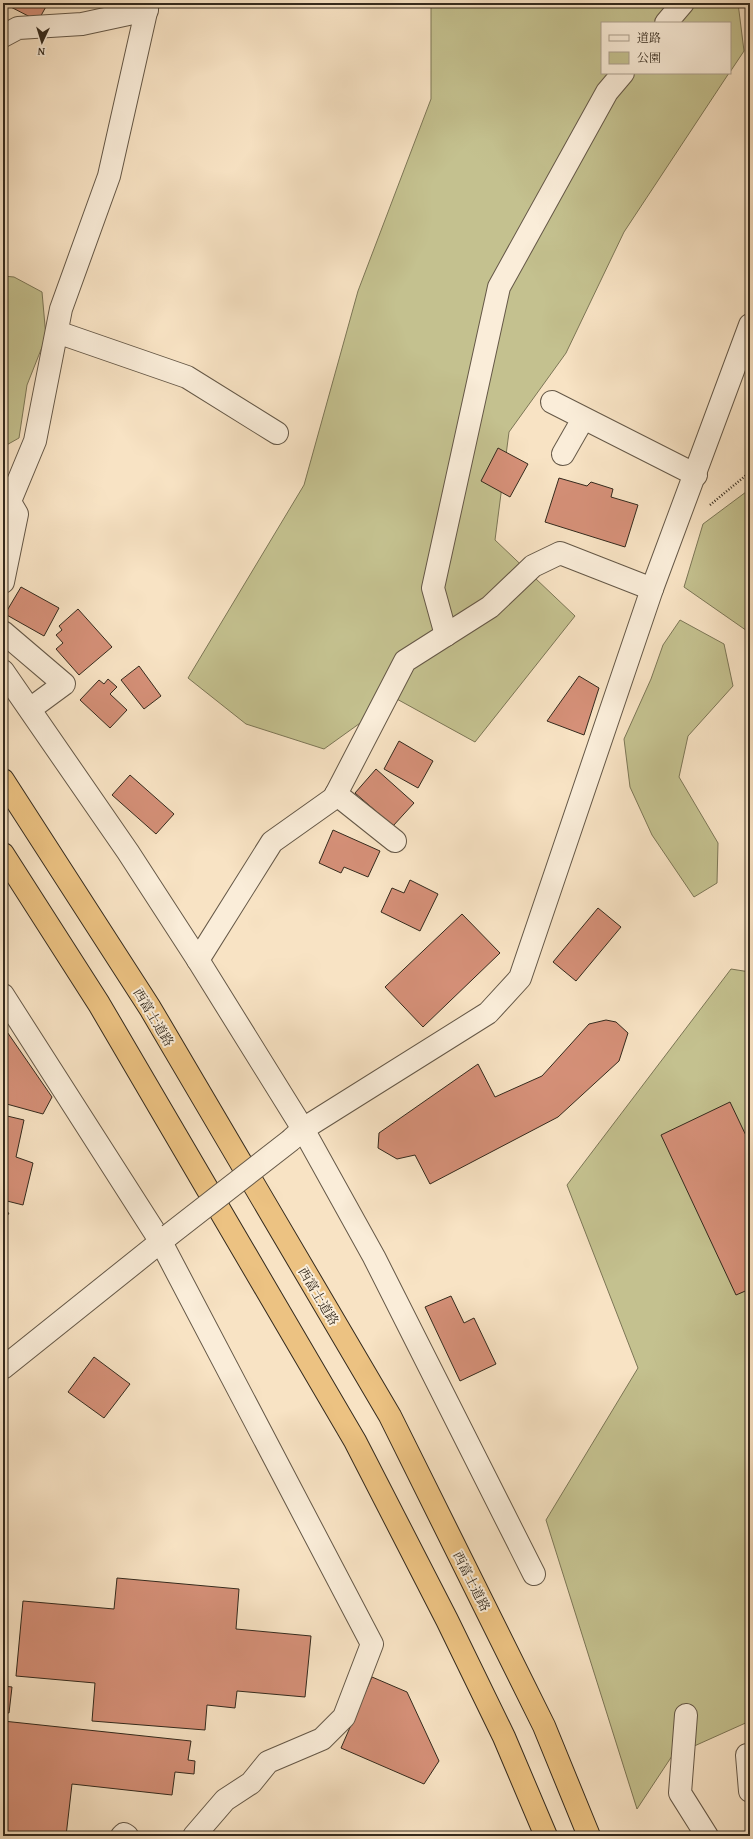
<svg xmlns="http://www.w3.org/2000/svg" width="753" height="1839" font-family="'Gentium Book Plus','Noto Serif JP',serif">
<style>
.green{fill:#c4c18f;stroke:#7c7656}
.building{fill:#d59078;stroke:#342a1d}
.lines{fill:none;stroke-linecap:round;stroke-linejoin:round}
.minor-casing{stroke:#655847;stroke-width:24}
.highway-casing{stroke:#342a1d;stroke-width:24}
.path{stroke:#342a1d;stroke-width:2.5;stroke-dasharray:1 2;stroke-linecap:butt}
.minor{stroke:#faedd9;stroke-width:22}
.highway{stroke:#ecc282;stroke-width:22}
.minor-bridge-casing{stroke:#655847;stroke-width:24;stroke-linecap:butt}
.minor-bridge{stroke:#faedd9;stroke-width:22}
.labels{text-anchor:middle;stroke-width:4;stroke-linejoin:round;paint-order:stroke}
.street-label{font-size:13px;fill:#342a1d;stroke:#faedd9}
</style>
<rect width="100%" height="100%" fill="#f8e3c4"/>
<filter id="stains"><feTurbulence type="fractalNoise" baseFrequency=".005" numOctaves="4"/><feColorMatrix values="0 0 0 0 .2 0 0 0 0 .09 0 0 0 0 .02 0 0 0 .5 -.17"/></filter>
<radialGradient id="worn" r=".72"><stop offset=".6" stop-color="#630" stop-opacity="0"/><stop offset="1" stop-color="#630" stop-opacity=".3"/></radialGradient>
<g class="green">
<path d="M431,3H738L744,51L730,72V23H602V73H729L624,232L566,353L509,432L495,540L575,616L475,742L395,698L324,749L246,724L188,678L304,485L358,291L431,99Z"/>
<path d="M3,276L14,277L42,292L46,337L27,385L19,438L3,447Z"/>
<path d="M750,489V633L684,587L703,524Z"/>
<path d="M680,620L724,644L733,686L688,736L679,777L718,843L717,883L694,897L652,835L630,787L624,739L651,679L663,645Z"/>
<path d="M731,969L750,972V1721L672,1756L637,1809L546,1520L638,1368L567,1185Z"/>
</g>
<g class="building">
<path d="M3,3H48L38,21Z"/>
<path d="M498,448L528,464L510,497L481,481Z"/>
<path d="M559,478L587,486L591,482L613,489L611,497L638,505L625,547L545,522Z"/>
<path d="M21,587L59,608L44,636L5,614Z"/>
<path d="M78,609L112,647L79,675L56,649L63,643L56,635L62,630L59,626Z"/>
<path d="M139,666L161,696L144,709L121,680Z"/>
<path d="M579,676L599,688L584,735L547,721Z"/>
<path d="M108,679L117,687L110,694L127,710L110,728L80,700L99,680L104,684Z"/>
<path d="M399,741L433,761L418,788L384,769Z"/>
<path d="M376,769L414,803L393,826L355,793Z"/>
<path d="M130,775L174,814L156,834L112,795Z"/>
<path d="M333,830L380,851L368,877L344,867L341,873L319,863Z"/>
<path d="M410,880L438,894L420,931L381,912L392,888L404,893Z"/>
<path d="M598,908L621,927L576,981L553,962Z"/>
<path d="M462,914L500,953L423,1027L385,987Z"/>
<path d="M606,1020L616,1022L628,1033L619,1061L558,1117L430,1184L415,1155L397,1159L378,1148L379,1133L478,1064L495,1097L542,1076L589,1024Z"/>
<path d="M3,1026L52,1097L43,1114L3,1103Z"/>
<path d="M730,1102L750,1144V1289L736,1295L661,1135Z"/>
<path d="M3,1115L24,1120L16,1157L33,1163L23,1205L3,1200Z"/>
<path d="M3,1212L9,1213L3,1223Z"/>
<path d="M451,1296L464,1323L474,1318L496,1364L460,1381L425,1307Z"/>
<path d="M94,1357L130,1384L104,1418L68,1392Z"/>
<path d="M117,1578L239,1589L236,1629L311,1636L305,1697L237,1691L235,1708L207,1705L205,1730L92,1721L95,1683L16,1676L23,1601L114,1609Z"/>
<path d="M372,1677L407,1692L439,1761L424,1784L341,1748Z"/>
<path d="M3,1686L12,1687L9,1713L3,1712Z"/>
<path d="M3,1721L191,1741L188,1760L195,1761L194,1774L175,1772L172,1795L72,1784L66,1836H3Z"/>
</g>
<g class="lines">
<g class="minor-casing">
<g id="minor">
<path d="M666,23L683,3"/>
<path d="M3,36L18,28L82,24L147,10"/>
<path d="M57,332L187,377L277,433"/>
<path d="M552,402L696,475"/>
<path d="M563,454L583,419"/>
<path d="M3,518L35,441L61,309L109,176L148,3"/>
<path d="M3,582L17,514L10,502"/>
<path d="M3,632L64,684L30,709"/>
<path d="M446,635L433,588L499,287L607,92L623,73"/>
<path d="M3,671L128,852L198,960L303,1129L374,1257L534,1574"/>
<path d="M336,794L395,841"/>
<path d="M198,960L272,842L334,798L405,661L490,607L533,566L560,553L652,589"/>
<path d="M3,995L161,1242L372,1644L344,1717L322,1739L268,1762L251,1783L225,1800L194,1836"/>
<path d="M292,1139L303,1129L488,1013L520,978L652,589L750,325"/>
<path d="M3,1368L169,1235"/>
<path d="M686,1715L680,1793L707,1836"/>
<path d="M747,1755L750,1791"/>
<path d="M122,1836L124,1834L127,1836"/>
</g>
</g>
<g class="highway-casing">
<g id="highway">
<path d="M3,780L150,1008L390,1416L544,1726L589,1836"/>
<path d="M3,854L99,1004L355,1441L447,1620L504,1737L546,1836"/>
</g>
</g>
<path class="path" d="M710,505L750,472"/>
<use href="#minor" class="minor"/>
<use href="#highway" class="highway"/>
<g class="minor-bridge-casing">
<path id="minor-bridge" d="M169,1235L291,1140"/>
</g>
<use href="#minor-bridge" class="minor-bridge"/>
</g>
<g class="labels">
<g class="street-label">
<text transform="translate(154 1017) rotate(59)" y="5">西富士道路</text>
<text transform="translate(319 1296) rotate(59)" y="5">西富士道路</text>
<text transform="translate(472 1581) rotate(63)" y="5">西富士道路</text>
</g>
</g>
<rect width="753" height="1839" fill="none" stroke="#f8e3c4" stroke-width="16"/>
<rect x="4" y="4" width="745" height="1831" fill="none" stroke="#342a1d" stroke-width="2"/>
<rect x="8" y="8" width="737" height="1823" fill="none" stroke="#342a1d"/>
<rect x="601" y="22" width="130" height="52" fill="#faedd9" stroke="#ab9f8e"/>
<rect x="609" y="35" width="20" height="6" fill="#faedd9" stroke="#ab9f8e"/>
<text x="637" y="42" font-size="12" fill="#342a1d">道路</text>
<rect x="609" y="52" width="20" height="12" fill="#c4c18f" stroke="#ab9f8e"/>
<text x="637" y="62" font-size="12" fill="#342a1d">公園</text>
<g transform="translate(42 42) rotate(184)" stroke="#faedd9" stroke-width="3" paint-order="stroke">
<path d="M0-3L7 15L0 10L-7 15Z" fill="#342a1d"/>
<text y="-6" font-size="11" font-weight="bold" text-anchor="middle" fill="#342a1d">N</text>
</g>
<rect width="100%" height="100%" filter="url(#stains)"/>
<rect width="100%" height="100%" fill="url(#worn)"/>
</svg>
